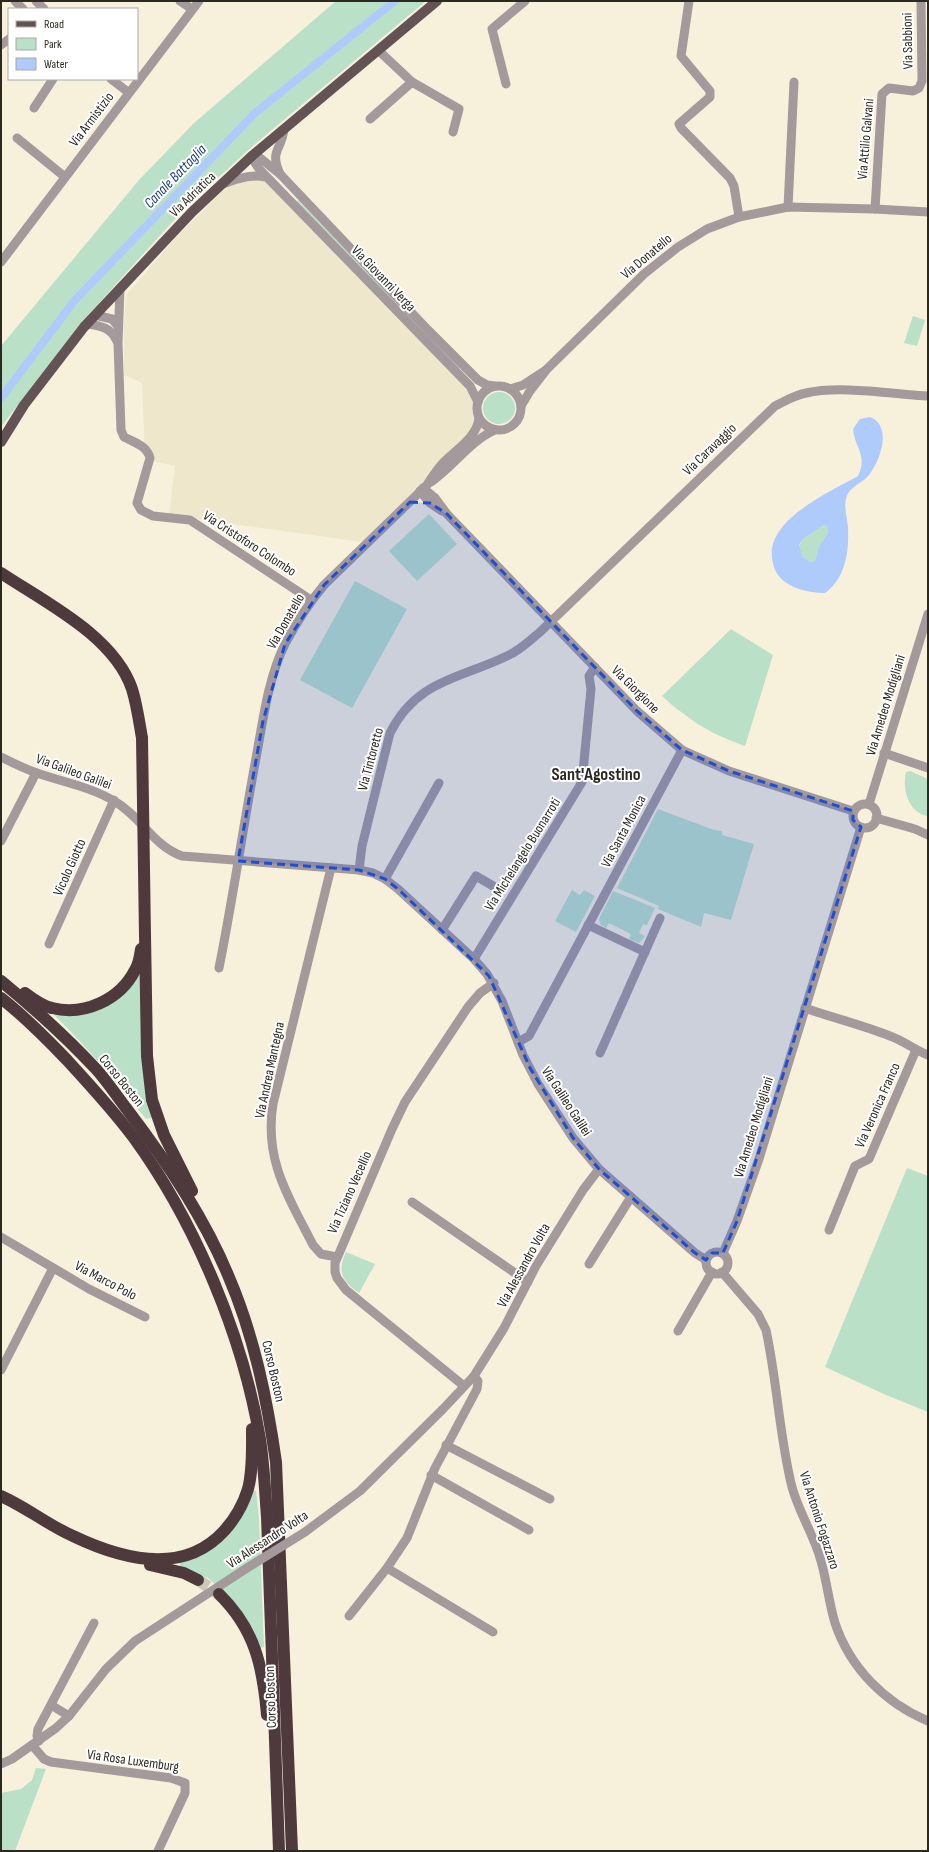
<svg xmlns="http://www.w3.org/2000/svg" width="929" height="1852" font-family="'Sofia Sans Condensed',sans-serif">
<style>
.built{fill:#efe7cb}
.green{fill:#bae0c8}
.water{fill:#afcbfb;fill-rule:evenodd}
.lines{fill:none;stroke-linecap:round;stroke-linejoin:round}
.canal{stroke:#afcbfb;stroke-width:8}
.highway-tunnel{stroke:#cec9b7;stroke-width:12;stroke-dasharray:12 6;stroke-linecap:butt}
.minor{stroke:#a4999b;stroke-width:9}
.major{stroke:#645355;stroke-width:10}
.highway{stroke:#4e3a3d;stroke-width:12}
.minor-bridge{stroke:#a4999b;stroke-width:9}
.highway-bridge{stroke:#4e3a3d;stroke-width:12}
.marked{fill:#1d4ed8;fill-opacity:0.2;stroke:#1d4ed8;stroke-width:3;stroke-dasharray:8 5;stroke-linejoin:round}
.labels{text-anchor:middle;stroke-width:4;stroke-linejoin:round;paint-order:stroke}
.street-label{font-size:14px;fill:#2b2921;stroke:#fff}
.water-label{font-size:15px;font-style:italic;fill:#204079;stroke:#fff}
.district-label{font-size:18px;font-weight:bold;fill:#2b2921;stroke:#fff}
</style>
<rect width="100%" height="100%" fill="#f7f1dc"/>
<path class="built" d="M253,177L269,182L397,318L430,345L480,400L477,409L478,420L486,429L453,464L369,543L169,515L175,466L148,460L145,455L142,383L124,375V326L126,295L178,235L228,186Z"/>
<g class="green">
<path d="M336,1H426L255,144L185,208L79,325L1,427V346L139,180L194,123Z"/>
<path d="M298,200L460,367L459,369L297,202Z"/>
<path d="M913,316L925,320L917,346L904,343Z"/>
<circle cx="499" cy="408" r="16"/>
<path d="M429,514L457,544L417,581L389,551Z"/>
<path d="M824,525L828,527C829,535 823,539 820,546C817,550 817,556 815,561L810,562L803,557L799,546L803,539Z"/>
<path d="M355,581L407,609L352,708L300,680Z"/>
<path d="M731,629L773,655L745,746C723,738 702,729 684,714C676,709 669,702 662,696Z"/>
<path d="M910,771L928,779V816C908,813 902,789 906,772Z"/>
<path d="M658,809L714,830L722,831V835L754,844L731,920L704,913L701,927L658,909L659,906L617,888Z"/>
<path d="M572,890L580,895L584,890L595,896L576,932L555,921Z"/>
<path d="M613,891L655,908L647,925L643,924L639,933L645,936L639,943L629,939L631,934L609,923L606,928L600,924L599,919Z"/>
<path d="M145,937L154,1117L146,1119C115,1081 84,1043 49,1010L77,1013L126,986Z"/>
<path d="M907,1168L928,1176V1412L886,1395L825,1367Z"/>
<path d="M346,1252L375,1264L359,1293C342,1281 337,1272 346,1252Z"/>
<path d="M251,1490L256,1491L259,1518L264,1647L259,1648L230,1598L208,1578L180,1568V1561L196,1556Z"/>
<path d="M36,1768L46,1769L15,1851H1V1793L21,1789L32,1780Z"/>
</g>
<path class="water" d="M870,417C893,426 880,461 869,475C862,484 849,486 846,499C844,508 847,518 848,527C849,551 846,578 825,593C810,593 787,588 778,575C774,569 773,564 772,558C767,519 830,492 858,476C868,455 855,449 853,429L860,419ZM824,525L828,527C829,535 823,539 820,545C817,550 817,556 815,561L810,562L803,557L799,545L803,539Z"/>
<g class="lines">
<path class="canal" d="M1,398L75,300L255,113L395,1"/>
<path class="highway-tunnel" d="M198,1580L219,1594"/>
<g class="minor">
<path d="M15,1L23,9"/>
<path d="M36,1L44,9"/>
<path d="M180,1L192,9"/>
<path d="M689,1L681,56L710,91V97L679,124L681,128L730,178L734,186L739,217"/>
<path d="M1,45L9,39"/>
<path d="M379,51L412,82L459,109L453,132"/>
<path d="M111,79L128,92"/>
<path d="M506,84L492,29L525,1"/>
<path d="M34,108L53,79"/>
<path d="M370,119L412,82"/>
<path d="M17,138L65,177"/>
<path d="M253,155L260,158L280,174L428,330L478,380L487,385L495,386"/>
<path d="M253,155L255,163L260,170L470,386L478,402"/>
<path d="M280,174C269,150 282,150 284,129"/>
<path d="M222,184C238,179 249,174 266,177"/>
<path d="M788,207L794,82"/>
<path d="M875,209L882,94L889,88L913,91L919,88L922,81L921,1"/>
<path d="M1,262L199,1"/>
<path d="M120,288L118,343L121,430L124,437C134,442 147,446 150,458L137,503L141,510L153,516L190,520L311,600"/>
<path d="M95,315L112,319L118,326"/>
<path d="M87,324C102,326 111,328 117,341"/>
<circle cx="499" cy="408" r="22"/>
<path d="M510,389L523,385L546,370"/>
<path d="M521,406L530,391L547,369L644,274L678,247L707,229L739,217L788,207L875,209L928,212"/>
<path d="M431,482C454,466 470,441 495,430"/>
<path d="M423,488L435,498L447,514L637,711L682,750L729,771L853,811"/>
<path d="M420,491L430,503L442,511"/>
<path d="M884,753L928,768"/>
<path d="M1,757C13,763 25,769 37,773C63,782 91,787 114,801C141,816 152,845 182,856L359,870L373,873L385,879L398,889L474,959L487,974L502,1001L523,1055L538,1084L573,1138L599,1169L695,1253L706,1260"/>
<path d="M869,804L928,614"/>
<circle cx="865" cy="816" r="12"/>
<path d="M876,818L915,829L928,835"/>
<path d="M1,841L36,773"/>
<path d="M331,868L273,1104C264,1160 288,1196 313,1245L321,1254L337,1257"/>
<path d="M359,870L362,846L390,733C417,679 461,679 509,655C520,650 529,641 539,633L775,406C785,401 795,395 806,393C840,385 892,394 928,396"/>
<path d="M385,879L439,783"/>
<path d="M588,925L645,952"/>
<path d="M442,930L476,876L500,890"/>
<path d="M49,944L114,800"/>
<path d="M474,959L582,782L591,689L589,676L595,667"/>
<path d="M219,968C233,898 243,828 256,758C263,721 268,678 285,644C296,623 309,603 324,585L427,485C432,477 437,469 444,462C457,449 477,437 479,418"/>
<path d="M805,1008C833,1018 863,1025 890,1036C904,1041 915,1050 928,1055"/>
<path d="M518,1042L529,1036L682,750"/>
<path d="M600,1053L660,918"/>
<path d="M412,1202L528,1282"/>
<path d="M829,1230L855,1166L869,1159L916,1050"/>
<path d="M1,1237L89,1289L145,1317"/>
<circle cx="717" cy="1263" r="11"/>
<path d="M723,1253L737,1221L759,1159L861,827"/>
<path d="M589,1264L631,1197"/>
<path d="M722,1272L758,1314L766,1330C777,1381 779,1432 791,1483C797,1510 814,1534 821,1561C827,1582 829,1603 835,1623C850,1668 885,1703 928,1721"/>
<path d="M678,1331L712,1272"/>
<path d="M1,1370L53,1268"/>
<path d="M464,1386L346,1290L337,1278L335,1272V1263L392,1129L405,1102L468,1007L480,993L494,983"/>
<path d="M446,1445L550,1499"/>
<path d="M431,1475L529,1530"/>
<path d="M305,1532L360,1491L443,1409L474,1376L504,1328L536,1266L583,1190L599,1169"/>
<path d="M387,1568L493,1632"/>
<path d="M349,1616L387,1568L407,1538L435,1468L477,1389L478,1381L474,1376"/>
<path d="M51,1705L69,1716"/>
<path d="M39,1741L37,1736L38,1729L94,1623"/>
<path d="M32,1745L44,1759L51,1762L171,1778L185,1783V1793L158,1851"/>
<path d="M1,1764L12,1759L56,1728L69,1716L106,1669L135,1641L247,1568"/>
</g>
<path class="major" d="M1,442L24,405L84,327L192,212L253,155L437,1"/>
<g class="highway">
<path d="M1,573C46,603 114,636 132,689C137,705 139,721 142,738"/>
<path d="M145,935L147,1056L152,1100L164,1135L192,1191"/>
<path d="M1,981C34,1008 67,1038 96,1069C107,1081 116,1095 126,1108C165,1159 203,1215 228,1275C254,1335 267,1399 276,1462L292,1851"/>
<path d="M25,993C33,999 42,1006 52,1008C84,1016 120,1000 135,970C139,964 140,956 141,949"/>
<path d="M1,998C25,1017 46,1038 67,1060C90,1085 114,1111 134,1138C195,1222 243,1336 260,1439C264,1465 265,1491 267,1517L279,1851"/>
<path d="M1,1496C26,1507 48,1525 73,1536C121,1559 183,1576 224,1531C235,1519 243,1505 248,1489C253,1470 252,1448 252,1429"/>
<path d="M150,1565L184,1573L198,1580"/>
<path d="M219,1594C255,1629 263,1667 267,1715"/>
</g>
<path class="minor-bridge" d="M247,1568L305,1532"/>
<path class="highway-bridge" d="M142,738L145,935"/>
</g>
<path class="marked" d="M410,502L430,503L447,514L637,711L682,750L729,771L853,811V820L861,827L737,1221L723,1253H712L706,1260L695,1253L599,1169L573,1138L530,1068L489,976L398,889L385,879L359,870L238,861L263,721L285,644L324,585Z"/>
<g class="labels">
<g class="street-label">
<text transform="translate(907 41) rotate(-91)" y="5">Via Sabbioni</text>
<text transform="translate(91 119) rotate(-53)" y="5">Via Armistizio</text>
<text transform="translate(865 139) rotate(-85)" y="5">Via Attilio Galvani</text>
<text transform="translate(192 194) rotate(-44)" y="5">Via Adriatica</text>
<text transform="translate(646 256) rotate(-40)" y="5">Via Donatello</text>
<text transform="translate(384 278) rotate(46)" y="5">Via Giovanni Verga</text>
<text transform="translate(709 449) rotate(-44)" y="5">Via Caravaggio</text>
<text transform="translate(250 543) rotate(33)" y="5">Via Cristoforo Colombo</text>
<text transform="translate(285 621) rotate(-60)" y="5">Via Donatello</text>
<text transform="translate(636 689) rotate(45)" y="5">Via Giorgione</text>
<text transform="translate(885 705) rotate(-73)" y="5">Via Amedeo Modigliani</text>
<text transform="translate(370 759) rotate(-75)" y="5">Via Tintoretto</text>
<text transform="translate(74 771) rotate(20)" y="5">Via Galileo Galilei</text>
<text transform="translate(623 831) rotate(-62)" y="5">Via Santa Monica</text>
<text transform="translate(522 854) rotate(-58)" y="5">Via Michelangelo Buonarroti</text>
<text transform="translate(69 867) rotate(-66)" y="5">Vicolo Giotto</text>
<text transform="translate(269 1070) rotate(-78)" y="5">Via Andrea Mantegna</text>
<text transform="translate(122 1080) rotate(51)" y="5">Corso Boston</text>
<text transform="translate(567 1101) rotate(57)" y="5">Via Galileo Galilei</text>
<text transform="translate(877 1105) rotate(-66)" y="5">Via Veronica Franco</text>
<text transform="translate(753 1127) rotate(-73)" y="5">Via Amedeo Modigliani</text>
<text transform="translate(349 1192) rotate(-66)" y="5">Via Tiziano Vecellio</text>
<text transform="translate(523 1265) rotate(-61)" y="5">Via Alessandro Volta</text>
<text transform="translate(106 1280) rotate(28)" y="5">Via Marco Polo</text>
<text transform="translate(274 1371) rotate(77)" y="5">Corso Boston</text>
<text transform="translate(820 1520) rotate(72)" y="5">Via Antonio Fogazzaro</text>
<text transform="translate(267 1539) rotate(-33)" y="5">Via Alessandro Volta</text>
<text transform="translate(270 1697) rotate(-92)" y="5">Corso Boston</text>
<text transform="translate(133 1760) rotate(8)" y="5">Via Rosa Luxemburg</text>
</g>
<g class="water-label">
<text transform="translate(175 176) rotate(-46)" y="5">Canale Battaglia</text>
</g>
<g class="district-label">
<text x="596" y="780">Sant'Agostino</text>
</g>
</g>
<rect width="929" height="1852" fill="none" stroke="#2b2921" stroke-width="4"/>
<rect x="8" y="8" width="130" height="72" fill="#ffffff" stroke="#aaa9a6"/>
<rect x="16" y="21" width="20" height="6" fill="#645355" stroke="#aaa9a6"/>
<text x="44" y="28" font-size="12" fill="#2b2921">Road</text>
<rect x="16" y="38" width="20" height="12" fill="#bae0c8" stroke="#aaa9a6"/>
<text x="44" y="48" font-size="12" fill="#2b2921">Park</text>
<rect x="16" y="58" width="20" height="12" fill="#afcbfb" stroke="#aaa9a6"/>
<text x="44" y="68" font-size="12" fill="#2b2921">Water</text>
</svg>
